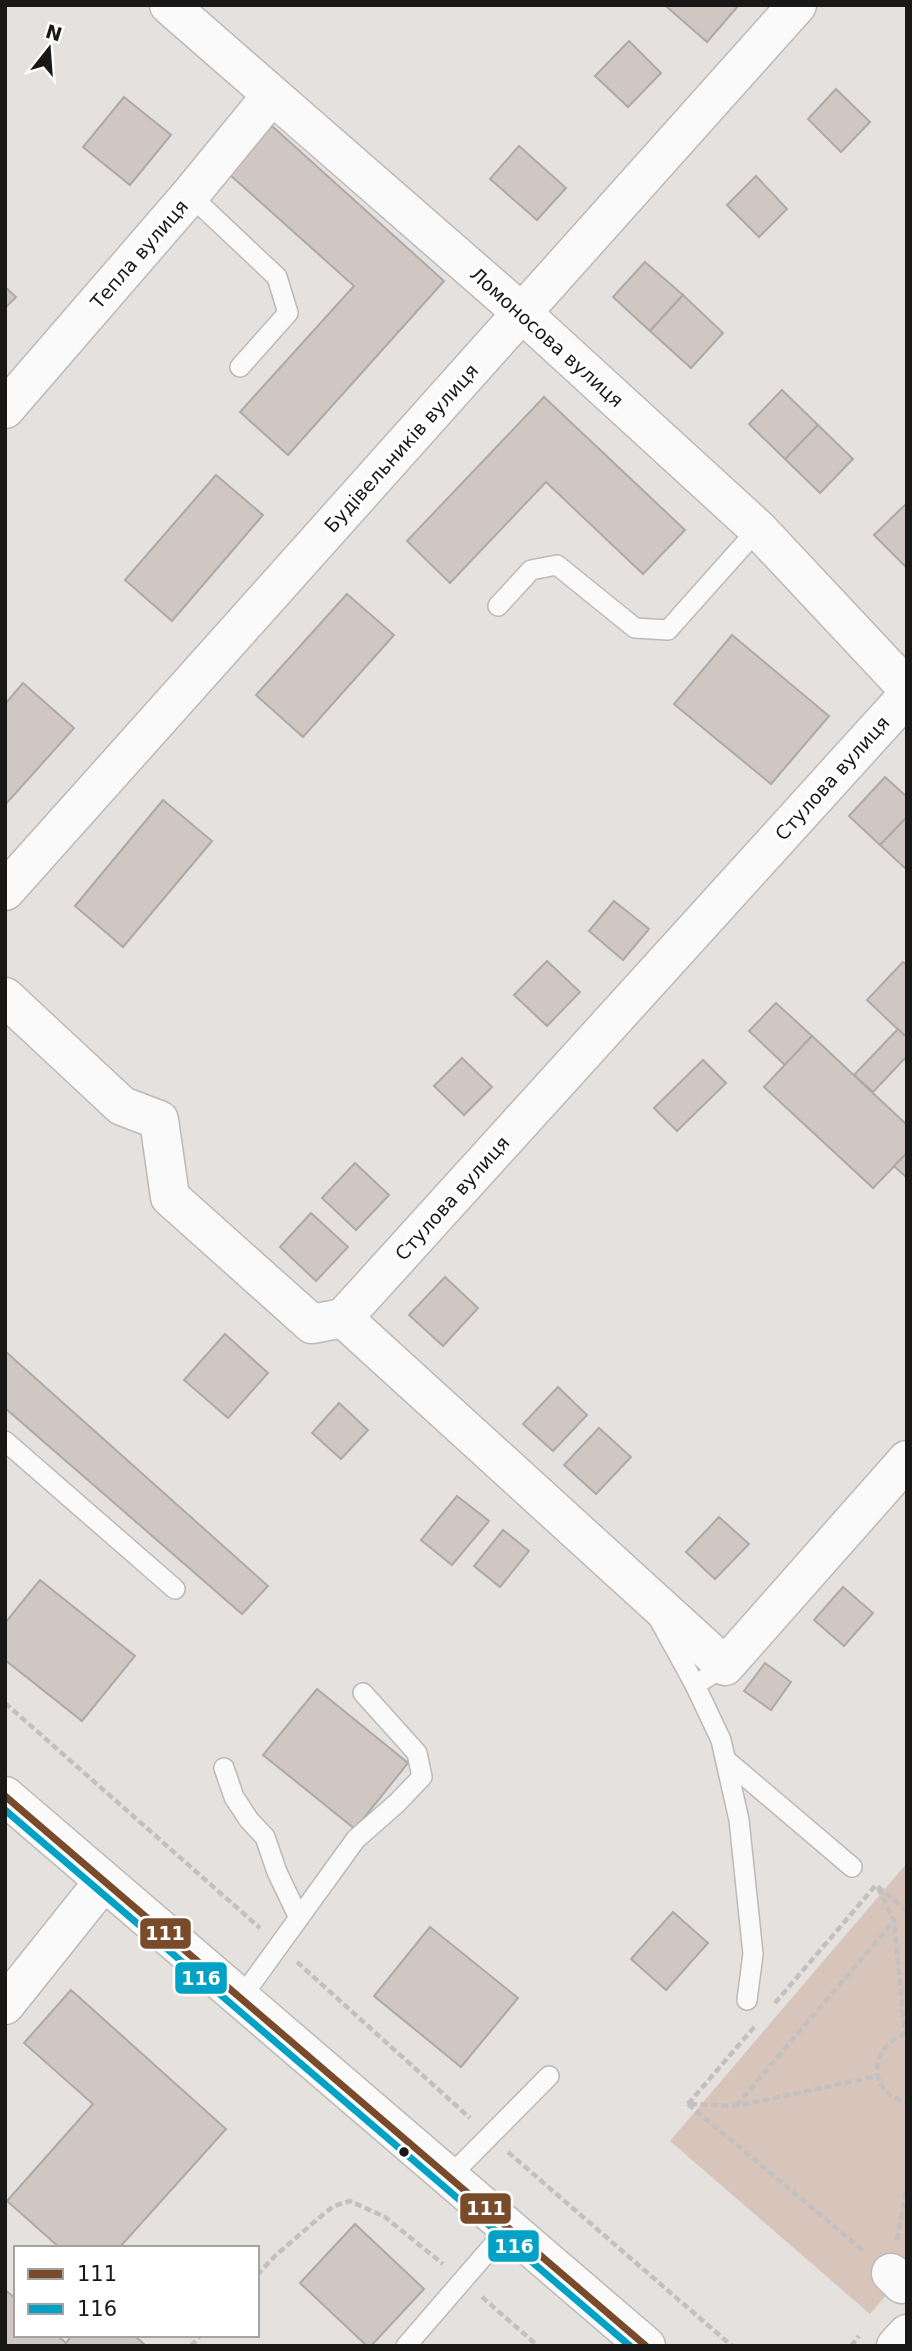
<svg xmlns="http://www.w3.org/2000/svg" width="912" height="2351" font-family="'DejaVu Sans',sans-serif">
<style>
.green{fill:#d7c4bb}
.building{fill:#d1c7c2;stroke:#ada9a8;stroke-width:2}
.lines{fill:none;stroke-linecap:round;stroke-linejoin:round}
.lane-casing{stroke:#bcb9b7;stroke-width:22}
.street-casing{stroke:#bcb9b7;stroke-width:41}
.primary-casing{stroke:#bcb9b7;stroke-width:41}
.path{stroke:#c3c1c0;stroke-width:4.5;stroke-dasharray:7 3.5;stroke-linecap:butt}
.lane{stroke:#fbfafa;stroke-width:19}
.street{stroke:#fbfafa;stroke-width:38}
.primary{stroke:#fbfafa;stroke-width:38}
.bus-1-casing{stroke:#fff;stroke-width:12}
.bus-2-casing{stroke:#fff;stroke-width:12}
.bus-1{stroke:#7a4b2a;stroke-width:7}
.bus-2{stroke:#01a2c5;stroke-width:7}
.bus-dot{fill:#1a1816;stroke:#fff;stroke-width:2.5}
.labels{text-anchor:middle;stroke-width:6;stroke-linejoin:round;paint-order:stroke}
.street-label{font-size:19px;fill:#1a1816;stroke:#fff}
.line-badge{stroke:#fff;stroke-width:2.5}
.badge-label{font-size:19px;text-anchor:middle;font-weight:bold;fill:#fff}
</style>
<rect width="100%" height="100%" fill="#e5e1df"/>
<path class="green" d="M907,1863V2271L870,2314L670,2141Z"/>
<g class="building">
<path d="M669,5H739L707,42L667,7Z"/>
<path d="M629,41L661,73L628,107L595,76Z"/>
<path d="M836,89L870,122L841,152L808,119Z"/>
<path d="M124,97L171,135L130,185L83,147Z"/>
<path d="M272,126L444,281L288,455L240,412L354,286L229,174Z"/>
<path d="M519,146L566,188L537,220L490,179Z"/>
<path d="M756,176L787,209L759,237L727,205Z"/>
<path d="M645,262L683,295L650,331L613,297Z"/>
<path d="M5,287L16,297L5,308Z"/>
<path d="M683,295L723,333L691,368L650,331Z"/>
<path d="M782,390L818,425L785,459L749,424Z"/>
<path d="M544,397L685,530L643,574L546,482L450,583L407,541Z"/>
<path d="M818,425L853,459L820,493L785,459Z"/>
<path d="M216,475L263,515L172,621L125,580Z"/>
<path d="M907,503V568L874,535Z"/>
<path d="M347,594L394,635L303,737L256,695Z"/>
<path d="M732,635L829,716L771,784L674,704Z"/>
<path d="M23,683L74,728L5,805V704Z"/>
<path d="M885,777L907,797V817L880,845L849,816Z"/>
<path d="M163,800L212,841L123,947L75,906Z"/>
<path d="M907,817V870L880,845Z"/>
<path d="M614,901L649,929L623,960L589,931Z"/>
<path d="M547,961L580,992L547,1026L514,995Z"/>
<path d="M903,962L907,965V1038L867,1000Z"/>
<path d="M776,1003L812,1036L785,1065L749,1031Z"/>
<path d="M898,1029L907,1038V1056L873,1092L854,1075Z"/>
<path d="M812,1036L907,1125V1153L873,1188L764,1087Z"/>
<path d="M462,1058L492,1087L464,1115L434,1086Z"/>
<path d="M703,1060L726,1083L677,1131L654,1108Z"/>
<path d="M907,1153V1178L894,1166Z"/>
<path d="M355,1163L389,1195L356,1230L322,1198Z"/>
<path d="M311,1213L348,1247L316,1281L280,1247Z"/>
<path d="M445,1277L478,1308L443,1346L409,1315Z"/>
<path d="M225,1334L268,1373L228,1418L184,1380Z"/>
<path d="M5,1351L268,1586L242,1614L5,1408Z"/>
<path d="M558,1387L587,1415L553,1451L523,1424Z"/>
<path d="M339,1403L368,1430L341,1459L312,1433Z"/>
<path d="M599,1428L631,1457L596,1494L564,1465Z"/>
<path d="M457,1496L489,1521L452,1565L421,1540Z"/>
<path d="M719,1517L749,1544L715,1579L686,1552Z"/>
<path d="M503,1530L529,1551L500,1587L474,1566Z"/>
<path d="M40,1580L135,1656L82,1721L5,1660V1623Z"/>
<path d="M843,1587L873,1613L844,1646L814,1620Z"/>
<path d="M765,1663L791,1682L771,1710L744,1691Z"/>
<path d="M317,1689L408,1763L355,1829L263,1755Z"/>
<path d="M673,1912L708,1943L666,1990L631,1959Z"/>
<path d="M430,1927L518,1998L461,2067L374,1996Z"/>
<path d="M71,1990L226,2129L119,2248H60L7,2201L93,2104L24,2043Z"/>
<path d="M355,2224L424,2289L371,2346H367L300,2283Z"/>
<path d="M5,2290L16,2299V2335H57L66,2343L72,2335H134L146,2346H5Z"/>
</g>
<g class="lines">
<g class="lane-casing">
<g id="lane">
<path d="M190,195L277,277L288,313L240,367"/>
<path d="M498,606L531,570L557,565L635,628L668,630L758,529"/>
<path d="M5,1441L175,1589"/>
<path d="M660,1621L695,1685"/>
<path d="M725,1666L695,1685L721,1740L739,1820L753,1954L747,2000"/>
<path d="M726,1760L852,1867"/>
<path d="M224,1768L234,1797L249,1820L265,1837L277,1872L299,1918"/>
<path d="M241,1998L356,1839L397,1803L422,1777L417,1753L363,1693"/>
<path d="M449,2177L549,2076"/>
<path d="M406,2346L508,2228"/>
</g>
</g>
<g class="street-casing">
<g id="street">
<path d="M169,5L522,313L758,529L907,688"/>
<path d="M5,409L190,195L271,96"/>
<path d="M5,891L797,5"/>
<path d="M5,997L122,1106L159,1120L170,1197L312,1324L343,1318"/>
<path d="M343,1318L907,696"/>
<path d="M343,1318L725,1666L907,1460"/>
<path d="M5,2005L104,1881"/>
<path d="M891,2273L902,2284"/>
<path d="M896,2346L907,2334"/>
</g>
</g>
<g class="primary-casing">
<path id="primary" d="M5,1796L646,2346"/>
</g>
<g class="path">
<path d="M5,1703L260,1928"/>
<path d="M878,1888L894,1921L905,2034"/>
<path d="M297,1962L470,2118"/>
<path d="M775,2003L876,1885L907,1911"/>
<path d="M906,2034C868,2046 867,2094 907,2102"/>
<path d="M688,2104L865,2252"/>
<path d="M688,2104L756,2025"/>
<path d="M690,2104L736,2106L878,2076"/>
<path d="M736,2106L894,1921"/>
<path d="M508,2152L732,2346"/>
<path d="M897,2240L907,2185"/>
<path d="M257,2275L276,2255L326,2212L334,2206L350,2201L385,2217L443,2264"/>
<path d="M482,2297L538,2346"/>
<path d="M191,2346L201,2335"/>
<path d="M851,2346L859,2336"/>
</g>
<use href="#lane" class="lane"/>
<use href="#street" class="street"/>
<use href="#primary" class="primary"/>
<g class="bus-1-casing">
<path id="bus-1" d="M5,1796L646,2346"/>
</g>
<g class="bus-2-casing">
<path id="bus-2" d="M5,1810L630,2346"/>
</g>
<use href="#bus-1" class="bus-1"/>
<use href="#bus-2" class="bus-2"/>
</g>
<circle class="bus-dot" cx="404" cy="2152" r="6"/>
<g class="labels">
<g class="street-label">
<text transform="translate(139 254) rotate(-49)" y="7">Тепла вулиця</text>
<text transform="translate(547 337) rotate(42)" y="7">Ломоносова вулиця</text>
<text transform="translate(401 448) rotate(-48)" y="7">Будівельників вулиця</text>
<text transform="translate(832 778) rotate(-48)" y="7">Стулова вулиця</text>
<text transform="translate(452 1198) rotate(-48)" y="7">Стулова вулиця</text>
</g>
</g>
<g class="line-badge">
<rect x="139" y="1917" width="53" height="33" rx="7" fill="#7a4b2a"/>
<rect x="174" y="1961" width="54" height="34" rx="7" fill="#01a2c5"/>
<rect x="459" y="2192" width="53" height="33" rx="7" fill="#7a4b2a"/>
<rect x="487" y="2229" width="53" height="34" rx="7" fill="#01a2c5"/>
</g>
<g class="badge-label">
<text x="165" y="1940">111</text>
<text x="201" y="1985">116</text>
<text x="486" y="2215">111</text>
<text x="514" y="2253">116</text>
</g>
<rect width="912" height="2351" fill="none" stroke="#1a1816" stroke-width="14"/>
<rect x="14" y="2246" width="245" height="91" fill="#ffffff" stroke="#a3a3a2" stroke-width="2"/>
<rect x="28" y="2269" width="35" height="10" fill="#7a4b2a" stroke="#a3a3a2" stroke-width="2"/>
<text x="77" y="2281" font-size="21" fill="#1a1816">111</text>
<rect x="28" y="2304" width="35" height="10" fill="#01a2c5" stroke="#a3a3a2" stroke-width="2"/>
<text x="77" y="2316" font-size="21" fill="#1a1816">116</text>
<g transform="translate(49 49) rotate(17)" stroke="#ffffff" stroke-width="5" paint-order="stroke">
<path d="M0-5L12 26L0 18L-12 26Z" fill="#1a1816"/>
<text y="-10" font-size="19" font-weight="bold" text-anchor="middle" fill="#1a1816">N</text>
</g>
</svg>
